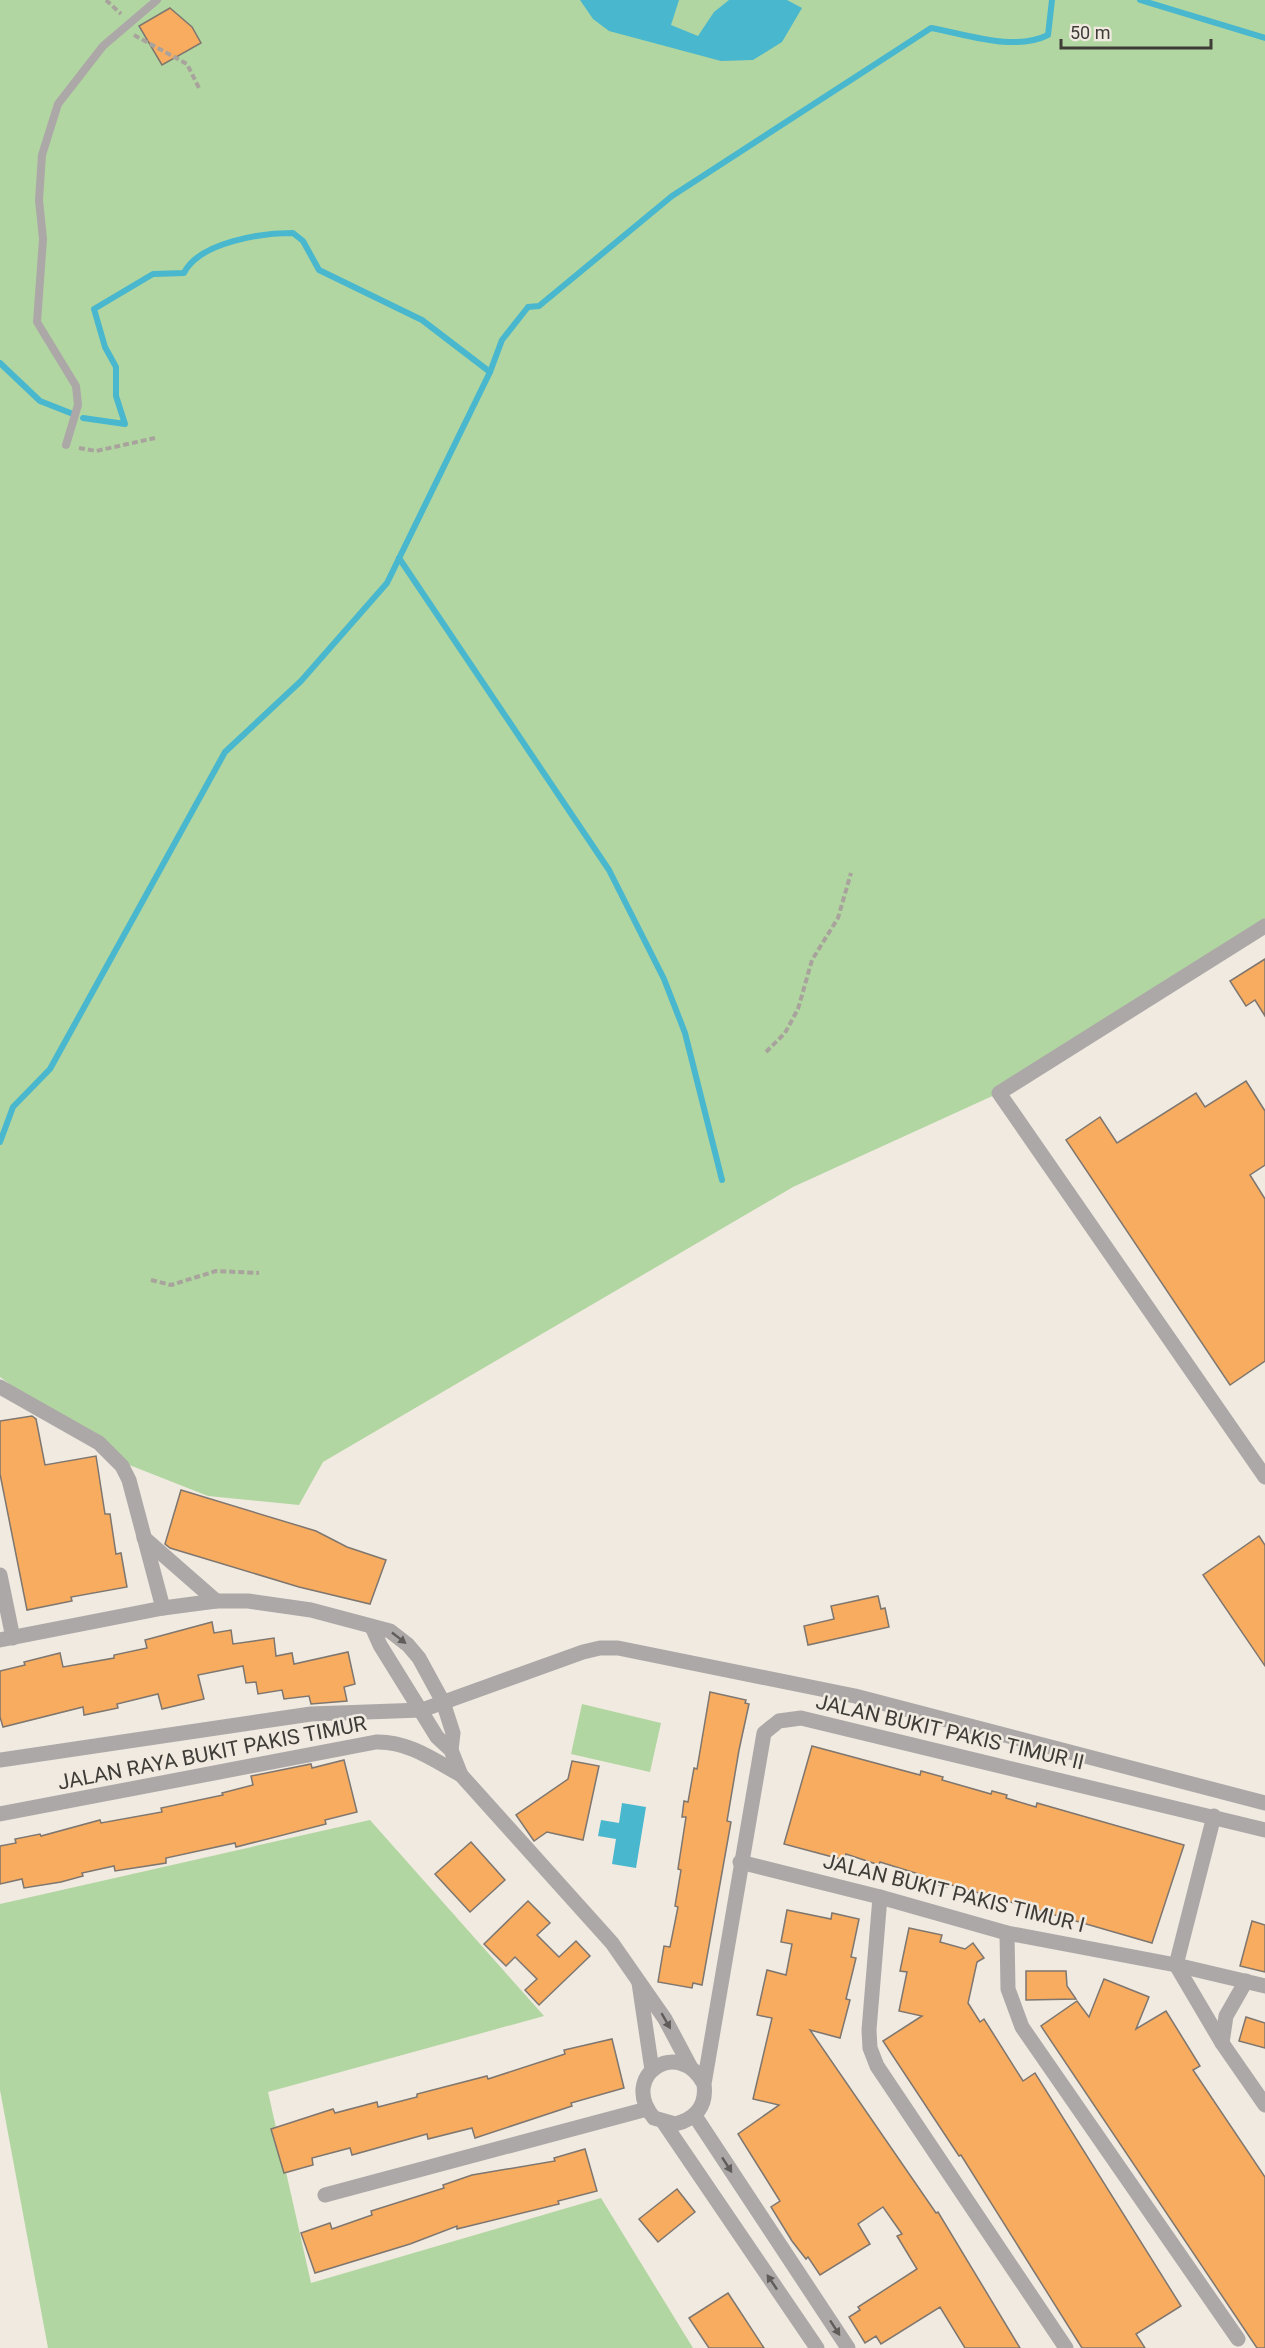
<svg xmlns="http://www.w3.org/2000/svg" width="1265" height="2348" font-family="Roboto,sans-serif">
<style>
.green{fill:#b2d6a1}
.water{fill:#49b7cd}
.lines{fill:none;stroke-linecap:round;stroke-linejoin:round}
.stream{stroke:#49b7cd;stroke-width:6}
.building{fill:#f8ac5f;stroke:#7e766f;stroke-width:1.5}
.path{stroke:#a8a39c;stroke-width:4;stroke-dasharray:6 3;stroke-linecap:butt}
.service{stroke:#ada8a8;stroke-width:8}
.minor{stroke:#ada8a8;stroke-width:15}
.oneway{fill:#605c5a}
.labels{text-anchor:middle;stroke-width:5;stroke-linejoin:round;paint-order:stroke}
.street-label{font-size:21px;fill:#3f3c38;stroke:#f0eae0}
</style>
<rect width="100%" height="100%" fill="#f0eae0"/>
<g class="green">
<path d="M0,0H1265V926L999,1093L793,1187L323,1462L299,1505L208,1496L109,1457L0,1377Z"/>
<path d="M582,1704L661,1723L650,1772L571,1754Z"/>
<path d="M370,1820L544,2016L268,2092L311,2283L601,2198L693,2348H48L0,2090V1904Z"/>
</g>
<g class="water">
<path d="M580,0H679L671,25L698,36L714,12L729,0H787L802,8L782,42L753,60L721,61L609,31L593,19Z"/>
<path d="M622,1803L646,1807L636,1868L612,1864L616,1839L598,1836L601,1820L619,1823Z"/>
</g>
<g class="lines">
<g class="stream">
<path d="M1140,0L1265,38"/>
<path d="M0,363L40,401L73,414"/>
<path d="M83,418L125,424L116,396V367L105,347L94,309L153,274L184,273C199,242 262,233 293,233L303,241L319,270L422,320L490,372"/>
<path d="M399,558L609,870L664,979L685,1033L722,1180"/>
<path d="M0,1142L13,1107L50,1069L225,752L301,681L387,583L490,372L502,340L528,307L539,306L672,196L931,28C966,34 1014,52 1048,35L1052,0"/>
</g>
</g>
<g class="building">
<path d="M170,8L192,27L201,43L162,65L139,26Z"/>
<path d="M1265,959V1016L1255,1000L1246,1006L1230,981Z"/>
<path d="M1246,1081L1265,1111V1165L1250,1175L1265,1199V1361L1230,1385L1066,1140L1100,1117L1117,1143L1196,1093L1205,1107Z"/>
<path d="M32,1416L36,1419L45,1465L96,1456L105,1514H110L116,1554L121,1553L127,1587L71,1597L72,1601L27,1610L0,1474V1421Z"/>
<path d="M181,1490L316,1531L347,1547L386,1560L370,1604L299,1587L170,1548L165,1544Z"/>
<path d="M1259,1536L1265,1545V1666L1203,1575Z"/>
<path d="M878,1596L881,1609L885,1608L889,1627L808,1645L804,1626L834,1619L831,1606Z"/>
<path d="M212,1622L214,1633L231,1630L233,1644L274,1638L276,1656L292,1653L294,1664L348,1652L355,1684L344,1687L347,1701L311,1704L309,1696L284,1699L282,1690L258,1694L256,1682L246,1683L243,1666L198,1675L204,1699L162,1709L158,1694L117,1704L118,1708L84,1715L83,1707L3,1727L0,1717V1671L25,1665L24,1662L60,1653L63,1667L114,1658V1655L147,1648L145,1640Z"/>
<path d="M710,1692L746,1700L745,1703L749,1704L739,1750L727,1821L731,1822L702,1985L693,1983L692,1988L658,1982L664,1946L670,1947L678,1907L675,1906L681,1870L678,1869L686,1817H682L684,1801L688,1802L694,1768L697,1769Z"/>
<path d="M812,1746L920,1775L921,1771L943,1777L942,1780L991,1794L992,1791L1007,1795L1006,1798L1036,1807L1037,1803L1184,1845L1152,1943L948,1884L947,1887L924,1881L925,1876L880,1862L879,1865L846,1854L844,1860L784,1844Z"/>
<path d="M344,1760L357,1812L325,1820L326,1824L236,1847L235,1843L166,1858V1863L115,1871L114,1866L82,1873L83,1876L61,1882L24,1888L22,1879L0,1884V1846L16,1843L15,1839L40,1834L41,1836L100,1820L101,1823L162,1812L161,1808L223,1795L222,1793L253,1785L251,1776L311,1764L312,1768Z"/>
<path d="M572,1761L599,1766L583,1840L547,1832L534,1841L516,1815L568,1779Z"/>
<path d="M471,1842L505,1880L470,1912L435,1874Z"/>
<path d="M528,1901L550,1923L537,1935L559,1957L576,1941L590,1956L539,2005L525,1990L537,1979L515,1957L506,1966L484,1944Z"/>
<path d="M787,1910L831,1919L832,1913L859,1919L851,1957L856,1958L846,1999L850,2000L840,2038L810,2030L936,2213L938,2212L1020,2348H965L940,2307L881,2344L876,2336L865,2343L849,2317L860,2310L858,2307L917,2269L897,2236L902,2234L883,2207L858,2224L870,2244L820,2275L808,2257L806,2259L792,2241L771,2207L780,2201L738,2134L779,2105L753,2099L772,2018L757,2015L767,1970L786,1975L792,1944L781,1942Z"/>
<path d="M1252,1921L1265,1925V1972L1240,1966Z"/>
<path d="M909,1928L942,1935L940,1942L965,1949L973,1943L984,1958L977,1962L968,2003L980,2022L984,2019L1023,2081L1035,2073L1181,2306L1136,2334L1145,2348H1082L961,2155L959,2156L883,2041L922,2016L899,2011L907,1972L900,1971Z"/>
<path d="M1026,1971H1066L1067,1986L1076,1999L1026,2000Z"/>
<path d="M1104,1979L1149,1997L1136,2029L1166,2011L1200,2066L1193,2070L1265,2177V2348H1257L1041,2026L1077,2001L1089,2017Z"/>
<path d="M1246,2017L1265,2023V2048L1239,2041Z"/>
<path d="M612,2039L624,2088L571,2103L572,2106L475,2138L472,2128L428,2139L427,2134L352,2155L350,2148L312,2158L313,2165L284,2173L271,2129L333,2109L335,2113L377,2102L378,2107L417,2097V2094L487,2076L488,2079L565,2054L564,2050Z"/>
<path d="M585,2149L597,2191L558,2201L559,2204L457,2229V2226L410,2244L315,2273L301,2233L330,2223L332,2229L372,2215L371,2211L444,2188L443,2185L472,2175L555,2161L554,2158Z"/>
<path d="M677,2189L695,2212L658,2242L639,2219Z"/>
<path d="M728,2293L764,2348H709L689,2318Z"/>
</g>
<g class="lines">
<g class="path">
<path d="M106,0L121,14"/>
<path d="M134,35L187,64L200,90"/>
<path d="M79,448L96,451L155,438"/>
<path d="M766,1052L785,1033L798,1009L812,960L838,918L851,873"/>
<path d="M151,1280L171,1285L216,1271L259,1273"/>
</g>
<path class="service" d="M66,445L78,405L76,386L37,322L43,239L39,200L42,155L58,104L103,46L157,0"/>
<g class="minor">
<path d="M1265,926L999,1093L1265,1477"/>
<path d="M0,1387L99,1443L122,1466L129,1480L163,1608"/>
<path d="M144,1538L216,1601"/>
<path d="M0,1575L13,1638"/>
<path d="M372,1627L380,1645L437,1737L451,1750L461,1775L612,1943L665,2019L690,2066"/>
<path d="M0,1640L163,1608L216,1601H248L311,1610L390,1631L408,1645L419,1658L443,1702L453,1733L451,1750"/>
<path d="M0,1760L311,1714L422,1710L583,1652L600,1648H618L855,1696L1265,1803"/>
<path d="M0,1814L376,1742C408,1741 434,1760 461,1775"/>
<path d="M1214,1816L1176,1965L1222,2043L1265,2105"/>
<path d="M740,1862L880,1897L1007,1933L1176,1965L1265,1986"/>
<path d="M880,1897L869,2030L870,2048L877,2066L1066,2348"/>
<path d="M1007,1933L1008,1989L1022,2027L1238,2339"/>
<path d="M639,1983L652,2070"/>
<path d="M1222,2043L1226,2016L1246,1981"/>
<path d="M704,2084C679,2036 618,2076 654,2118L675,2124C696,2119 707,2106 704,2084L764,1733L779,1721L801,1718L1265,1830"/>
<path d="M695,2116L848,2348"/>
<path d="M664,2123L817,2348"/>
<path d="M325,2195L647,2109"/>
</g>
</g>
<defs><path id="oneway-solid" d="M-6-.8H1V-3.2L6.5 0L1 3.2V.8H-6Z" transform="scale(1.5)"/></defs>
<g class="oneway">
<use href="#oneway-solid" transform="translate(399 1638) rotate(38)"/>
<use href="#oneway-solid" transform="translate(666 2021) rotate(60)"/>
<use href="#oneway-solid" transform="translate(727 2165) rotate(57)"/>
<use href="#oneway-solid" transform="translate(772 2282) rotate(-124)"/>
<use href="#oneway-solid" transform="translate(835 2328) rotate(57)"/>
</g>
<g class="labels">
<g class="street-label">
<text transform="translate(950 1732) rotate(13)" y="7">JALAN BUKIT PAKIS TIMUR II</text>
<text transform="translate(212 1753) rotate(-11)" y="7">JALAN RAYA BUKIT PAKIS TIMUR</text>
<text transform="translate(954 1893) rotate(14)" y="7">JALAN BUKIT PAKIS TIMUR I</text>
</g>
</g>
<path d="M1061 39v9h150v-9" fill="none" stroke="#3f3c38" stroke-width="3"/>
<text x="1070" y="39" font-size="18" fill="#3f3c38" stroke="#f0eae0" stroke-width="4.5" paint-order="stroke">50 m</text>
</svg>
